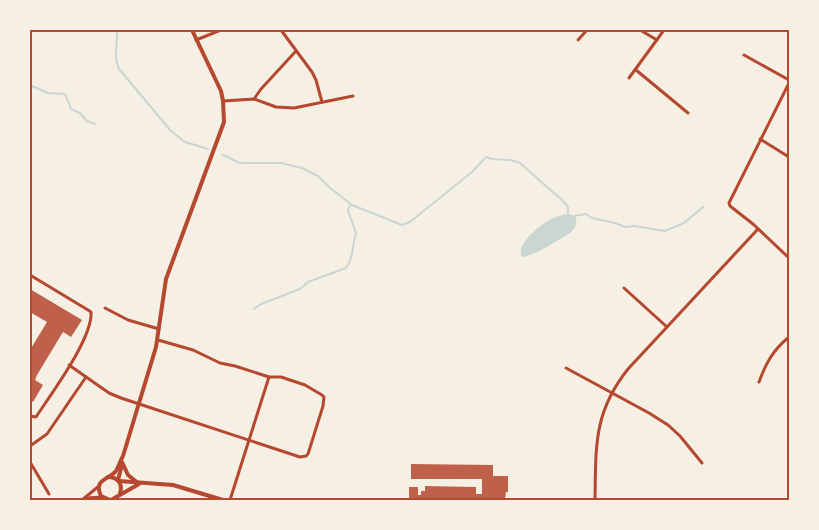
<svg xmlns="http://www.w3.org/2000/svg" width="819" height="530" font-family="'DM Sans',sans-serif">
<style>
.water{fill:#c9d6d2}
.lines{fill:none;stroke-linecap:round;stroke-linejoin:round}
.stream{stroke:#c9d6d2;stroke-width:2}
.building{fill:#bf614a}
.minor{stroke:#b5482f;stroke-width:3}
.tertiary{stroke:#b5482f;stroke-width:4}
.neatline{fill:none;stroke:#b5482f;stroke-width:2}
</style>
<rect width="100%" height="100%" fill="#f6efe4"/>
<path class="water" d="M569,214L575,216C578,223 575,229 570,233L540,251L524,257L521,256V248C529,232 551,215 569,214Z"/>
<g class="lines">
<g class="stream">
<path d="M117,30C118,44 113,56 119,69L171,131L185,142L208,149"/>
<path d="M32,86L48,93L65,94L71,109L80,113L87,121L95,124"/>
<path d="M223,155L240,163H281L302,168L318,176L330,188L352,205L402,225L410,222L472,172L486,157L492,159L511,160L520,163L563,201L568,207V214"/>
<path d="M574,216L586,214L592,218L615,223L625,227L634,226L665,231L684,223L703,207"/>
<path d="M254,309L261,304L300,289L308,282L346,268C354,258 352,245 356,233L348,211L350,204"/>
</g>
</g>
<g class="building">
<path d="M30,289L82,320L71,337L63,332L37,375L35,380L43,385L33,402L30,400V350L47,322L30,312Z"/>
<path d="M411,464L493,465V476H508V492H506L505,500H425V498H419V500H409V487H418V495H421V491H425V486L476,487V494H482V479H411Z"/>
</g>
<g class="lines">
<g class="minor">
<path d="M281,30L312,72L316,80L322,102"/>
<path d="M640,30L657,40"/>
<path d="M196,40L221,30"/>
<path d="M578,40L587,30"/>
<path d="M744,55L789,80"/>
<path d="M636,70L688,113"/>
<path d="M629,78L664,30"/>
<path d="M789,83L729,203L730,206L753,224L789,258"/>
<path d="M254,99L261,89L296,51"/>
<path d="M223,101L254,99L276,107L294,108L353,96"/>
<path d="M760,139L789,157"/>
<path d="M30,275L88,310L91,312C93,338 51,394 36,417L30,416"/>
<path d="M624,288L667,327"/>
<path d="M105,308L128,320L159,329"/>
<path d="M69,365L109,393L121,398L300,457L306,456L308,454L323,406L324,397L322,395L305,385L281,377H269L235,366L220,363L193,350L158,340"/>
<path d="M566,368L649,413L668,425L680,436L702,463"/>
<path d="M759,382C766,363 773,350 789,337"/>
<path d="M30,446L47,434L86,377"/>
<path d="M30,462L49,494"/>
<path d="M86,498L103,497"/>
<path d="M82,500L99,486"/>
<path d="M230,500L269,377"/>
<path d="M595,500C596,447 593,413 628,369L758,229"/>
</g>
<g class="tertiary">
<path d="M122,462L128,475L138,483"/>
<path d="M108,477C118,477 123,484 120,493"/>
<path d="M118,480L122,465"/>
<path d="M119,481L173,485L223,500"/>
<path d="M110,500L101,496C93,479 109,480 116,471C119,466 120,461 123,456L156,347L166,279L224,122L223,101L221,91L192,30"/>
<path d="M111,500L139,484"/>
</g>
</g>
<rect width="819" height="530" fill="none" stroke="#f6efe4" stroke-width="62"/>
<rect x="31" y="31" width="757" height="468" class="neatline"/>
</svg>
